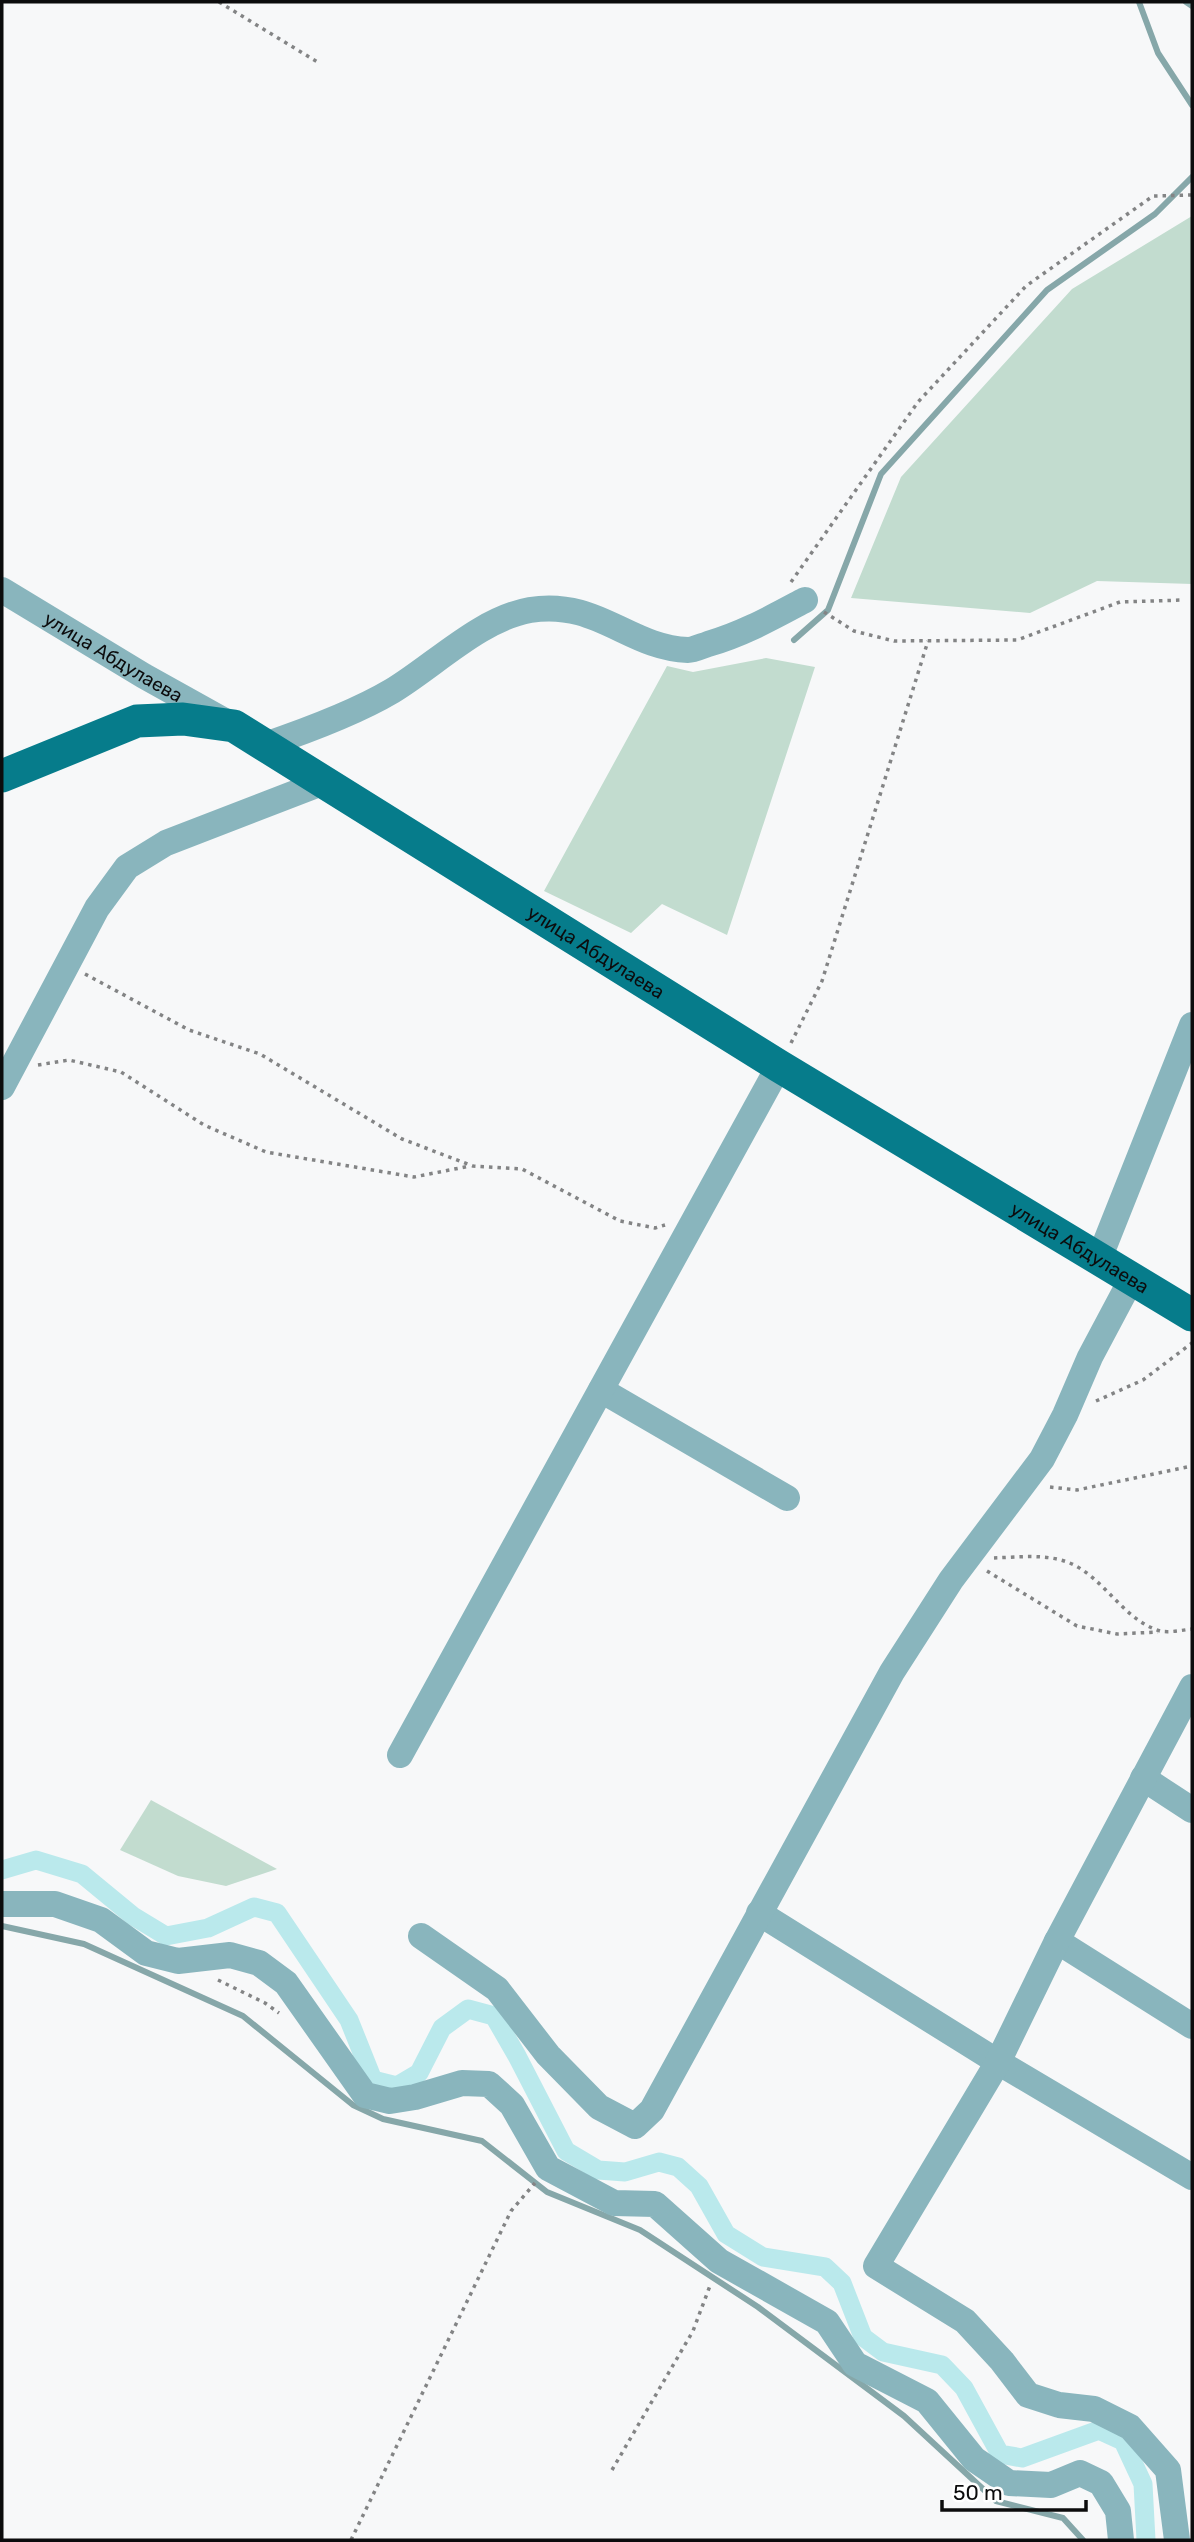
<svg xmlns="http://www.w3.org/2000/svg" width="1194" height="2542" font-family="Rubik,sans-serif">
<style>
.green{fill:#c2dccf}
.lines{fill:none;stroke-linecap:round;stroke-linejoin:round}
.stream{stroke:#86a7a9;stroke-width:6}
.canal{stroke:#bae9ec;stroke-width:19}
.path{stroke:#838485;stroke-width:3.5;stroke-dasharray:3.5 5;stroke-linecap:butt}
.minor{stroke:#89b5bd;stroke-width:26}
.major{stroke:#067c8b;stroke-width:33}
.labels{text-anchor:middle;stroke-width:5;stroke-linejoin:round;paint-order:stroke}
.street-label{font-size:19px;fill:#0c0c0d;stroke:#fff}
</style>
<rect width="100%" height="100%" fill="#f7f8f9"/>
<g class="green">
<path d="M1192,216V584L1097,581L1030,613L851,598L901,477L1072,289Z"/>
<path d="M766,658L815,667L727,935L662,904L631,933L544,891L667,666L693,672Z"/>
<path d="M151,1800L277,1869L226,1886L178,1876L120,1850Z"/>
</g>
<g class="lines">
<g class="stream">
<path d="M1139,2L1158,53L1192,105"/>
<path d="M1186,2L1192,6"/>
<path d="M794,640L828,610L881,474L1047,290L1155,214L1192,177"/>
<path d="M2,1926L84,1944L243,2016L353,2105L383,2119L482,2141L547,2192L640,2230L758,2307L904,2416L996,2501L1063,2518L1083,2540"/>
</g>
<path class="canal" d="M2,1870L36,1860L82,1874L133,1916L166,1936L208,1928L254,1907L277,1913L349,2020L373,2080L397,2086L419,2073L442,2028L468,2009L494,2016L517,2056L566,2151L598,2170L625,2172L659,2162L678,2167L699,2186L726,2234L763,2257L825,2267L842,2283L863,2337L883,2352L942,2365L964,2388L1000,2454L1022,2458L1099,2430L1123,2441L1143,2484L1146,2540"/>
<g class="path">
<path d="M219,2L319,63"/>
<path d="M791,582L918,402L1026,286L1153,196L1192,195"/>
<path d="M824,612L854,631L894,641L1017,640L1120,602L1183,600"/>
<path d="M85,974L189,1030L260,1054L402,1139L473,1166L522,1169L620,1221L655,1228L665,1225"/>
<path d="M791,1043L822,981L928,641"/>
<path d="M38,1065L69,1060L121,1072L204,1125L266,1152L414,1177L470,1166"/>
<path d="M1096,1401L1143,1380L1192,1343"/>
<path d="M1050,1487L1077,1490L1192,1466"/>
<path d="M994,1558C1019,1557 1051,1553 1074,1565C1107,1582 1124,1620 1160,1631C1169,1633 1183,1630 1192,1629"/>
<path d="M987,1571L1077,1626L1117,1634L1158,1632"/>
<path d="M218,1980L265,2003L279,2013"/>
<path d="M612,2470L693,2331L711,2283"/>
<path d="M351,2540L511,2211L535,2183"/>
</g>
<g class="minor">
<path id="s1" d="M2,590L144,676L223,720"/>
<path d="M265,745C306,731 355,713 392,691C435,665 480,619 530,610C597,599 629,648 688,650C694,650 702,646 708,644C743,634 773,617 805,600"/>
<path d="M2,1087L97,908L127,867L166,843L324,782"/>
<path d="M1099,1259L1192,1025"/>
<path d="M601,1390L787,1498"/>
<path d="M400,1755L779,1066"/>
<path d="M1143,1778L1192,1810"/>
<path d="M2,1904H55L101,1920L146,1953L178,1961L230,1955L259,1963L286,1983L365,2095L390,2101L415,2097L462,2083L489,2084L512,2105L548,2168L614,2203L655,2204L719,2261L827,2322L855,2364L927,2401L974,2459L1009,2483L1051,2485L1080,2473L1101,2483L1118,2511L1121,2540"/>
<path d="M759,1913L998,2062L1192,2177"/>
<path d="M421,1936L497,1989L548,2055L599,2107L635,2126L652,2110L892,1672L951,1580L1042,1459L1065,1415L1090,1357L1132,1278"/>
<path d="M1057,1941L1192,2026"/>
<path d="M1177,2540L1168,2470L1130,2427L1094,2409L1059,2405L1028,2395L1002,2361L965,2321L876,2266L998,2062L1057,1941L1192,1687"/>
</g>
<path class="major" id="s2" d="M2,776L137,721L183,719L234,726L779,1066L1192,1315"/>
</g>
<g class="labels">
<g class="street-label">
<text dy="7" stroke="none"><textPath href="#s1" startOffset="130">улица Абдулаева</textPath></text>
<text dy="7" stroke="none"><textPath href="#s2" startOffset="670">улица Абдулаева</textPath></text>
<text dy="7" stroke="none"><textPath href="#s2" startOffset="1237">улица Абдулаева</textPath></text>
</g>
</g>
<rect width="1194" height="2542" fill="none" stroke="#0c0c0d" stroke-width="7"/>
<path d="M942 2500v10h144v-10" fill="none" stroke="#0c0c0d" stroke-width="3.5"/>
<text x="953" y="2500" font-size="21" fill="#0c0c0d" stroke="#ffffff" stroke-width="5" paint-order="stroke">50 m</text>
</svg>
